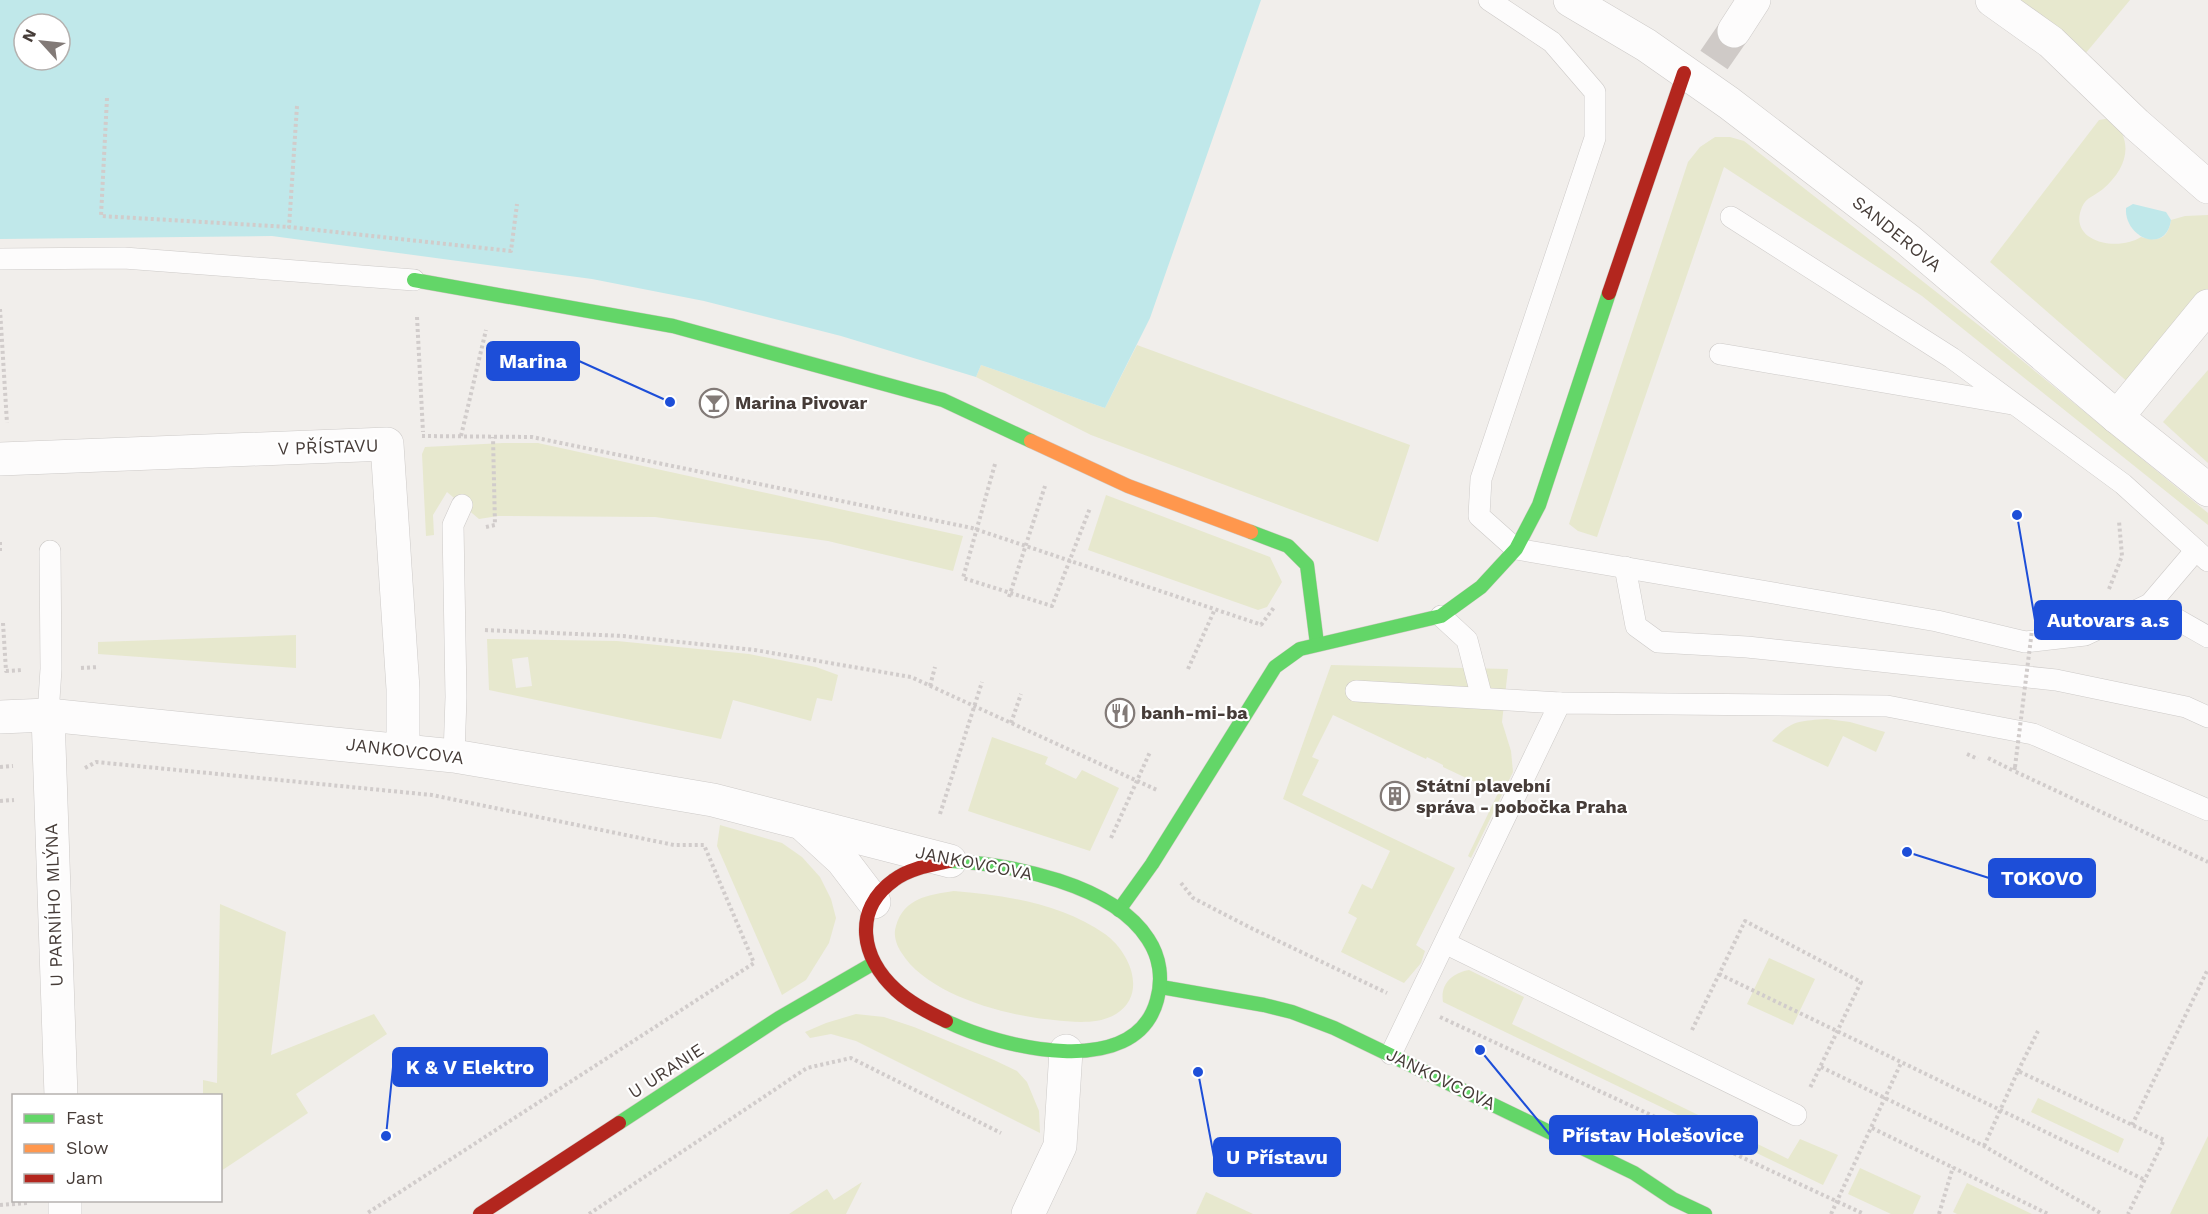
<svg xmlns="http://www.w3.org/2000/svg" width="2208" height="1214" font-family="'Work Sans',sans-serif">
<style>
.green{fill:#e7e8ce;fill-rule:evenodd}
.water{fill:#c0e8ea;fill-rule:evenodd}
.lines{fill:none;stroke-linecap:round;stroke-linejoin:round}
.street-tunnel{stroke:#cfcac7;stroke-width:33;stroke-dasharray:33 16;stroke-linecap:butt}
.lane-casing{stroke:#cdcac8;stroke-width:22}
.street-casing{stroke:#cdcac8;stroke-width:34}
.fast-casing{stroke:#d1c9c4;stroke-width:15}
.slow-casing{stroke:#d1c9c4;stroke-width:15}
.jam-casing{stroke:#d1c9c4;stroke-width:15}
.path{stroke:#d1cccb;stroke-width:4;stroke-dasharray:3 3;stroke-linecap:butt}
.lane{stroke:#fdfcfc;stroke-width:21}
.street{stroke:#fdfcfc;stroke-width:33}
.fast{stroke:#63d668;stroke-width:14}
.slow{stroke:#ff974d;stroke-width:14}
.jam{stroke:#b3261e;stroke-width:14}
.path-bridge{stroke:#d1cccb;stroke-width:4;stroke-dasharray:3 3;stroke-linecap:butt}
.labels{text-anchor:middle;stroke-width:4.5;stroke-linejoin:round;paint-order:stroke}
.street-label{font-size:18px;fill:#463c38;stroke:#fff}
.poi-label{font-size:18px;font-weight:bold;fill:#463c38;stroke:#fff;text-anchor:start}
.leader{fill:none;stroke:#1d4ed8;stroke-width:2}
.callout-dot{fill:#1d4ed8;stroke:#fff;stroke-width:2}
.callout{fill:#1d4ed8;stroke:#1d4ed8;stroke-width:2}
.callout-label{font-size:20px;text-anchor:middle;font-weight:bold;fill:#fff}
</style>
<rect width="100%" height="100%" fill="#f1eeeb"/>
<g class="green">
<path d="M2014,0H2130L2085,54Z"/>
<path d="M2111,118C2135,142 2127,168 2103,189C2095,196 2086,197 2082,207C2067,242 2118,252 2141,237C2159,242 2168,239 2171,220L2185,216L2208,215V292L2130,384L1990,262L2099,120Z"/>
<path d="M1715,137H1730L1744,141L1986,331L2208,513V525L1922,296L1724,167L1597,537L1578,531L1569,524L1688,162L1700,147Z"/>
<path d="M1137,345L1410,445L1378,542L1091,435L976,377L981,365L1105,408Z"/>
<path d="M2208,370V463L2163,422Z"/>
<path d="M503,443H538L963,536L953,571L828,541L655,517L498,516L479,519L447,492L433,515L434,535L426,536L422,454L425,447Z"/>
<path d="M1106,495L1270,557L1282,582L1267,607L1258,610L1088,550Z"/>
<path d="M296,635V668L98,654V642Z"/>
<path d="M487,639L617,641L749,654L816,667L838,675L832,701L817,698L811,721L733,700L721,739L489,690ZM528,657L532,686L516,688L512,659Z"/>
<path d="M1331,665L1508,669L1502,722L1511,751L1513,772L1471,858L1468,856L1498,793L1443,767V765L1427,757L1426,759L1333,715L1312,757L1319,760L1302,795L1455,868L1416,945L1425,951L1421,963L1404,983L1341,952L1357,918L1348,913L1362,884L1372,889L1390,851L1283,799Z"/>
<path d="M1827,719L1850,722L1885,732L1876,752L1843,736L1828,767L1772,741C1791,720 1800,721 1827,719Z"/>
<path d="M992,737L1048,757L1045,764L1076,779L1082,770L1119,788L1090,851L968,811Z"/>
<path d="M720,825L782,843L802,857L820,877L831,899L836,918L829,943L806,980L782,995L717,846Z"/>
<path d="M954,891C1005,895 1062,904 1105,934C1130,952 1148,994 1116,1014C1098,1025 1073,1022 1054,1020C1006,1016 927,995 901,952C896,944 893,934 896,926C904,898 928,895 954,891Z"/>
<path d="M220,904L286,932L271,1055L374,1014L387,1034L296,1094L308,1113L221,1171L220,1096L203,1095V1080L217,1083Z"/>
<path d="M1769,958L1815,979L1793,1025L1747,1004Z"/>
<path d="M1469,970L1524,997L1512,1024L1788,1159L1800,1139L1838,1155L1823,1185L1443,1002C1440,984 1452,973 1469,970Z"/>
<path d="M856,1014L884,1017L914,1027L994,1060L1017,1071L1027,1082L1039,1111L1040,1133L856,1041L831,1034L810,1038L805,1032L826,1023Z"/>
<path d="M2038,1098L2124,1139L2118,1153L2031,1112Z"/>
<path d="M2208,1136V1214H2170Z"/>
<path d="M1860,1168L1921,1196L1913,1214H1891L1848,1194Z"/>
<path d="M862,1182L846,1214H789L827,1189L834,1200Z"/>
<path d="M1967,1183L2032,1214H1957L1953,1212Z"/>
<path d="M1206,1192L1253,1214H1196Z"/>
</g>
<g class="water">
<path d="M0,0H1261L1150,318L1105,408L981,365L976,377L841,336L704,301L592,279L272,236L0,239ZM24,24H60V60H24Z"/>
<path d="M2133,204L2166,212L2171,220C2166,255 2124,238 2126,208Z"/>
</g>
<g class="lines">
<path class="street-tunnel" d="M1714,60L1734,31"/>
<g class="lane-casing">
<g id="lane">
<path d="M1489,0L1552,42L1595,92V138L1481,479L1479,516L1516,549L1937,621L2025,642L2085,635L2150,604L2196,550"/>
<path d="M1731,217L1952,358L2123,484L2208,561"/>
<path d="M0,259L124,258L414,280"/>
<path d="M1720,354L2012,404"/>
<path d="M1625,567L1636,626L1658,642L1747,647L2056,680L2186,707L2208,717"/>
<path d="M2150,604L2208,637"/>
<path d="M1441,616L1467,640L1482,698"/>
<path d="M1356,691L1560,703"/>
<path d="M48,715L51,669L50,551"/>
<path d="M454,756L456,697L453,525L462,505"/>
<path d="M1445,943L1796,1115"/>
<path d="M1391,1054L1560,703L1887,706L2033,734L2208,810"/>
</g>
</g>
<g class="street-casing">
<g id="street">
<path d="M1570,0L1646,45L1729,103L1908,240L2117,417L2208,490"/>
<path d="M1992,0L2051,42L2136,124L2208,187"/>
<path d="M1734,31L1754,0"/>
<path d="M2117,417L2208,306"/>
<path d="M0,459L387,444L403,689V750"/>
<path d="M48,715L61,1096"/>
<path d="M0,717L48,715L454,756L713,800L950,861"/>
<path d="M805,826L842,860L874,902"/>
<path d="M65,1200V1214"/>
<path d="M1028,1214L1060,1146L1066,1051"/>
</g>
</g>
<g class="fast-casing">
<g id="fast">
<path d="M414,280L673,326L943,400L1031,441"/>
<path d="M1251,532L1288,546L1307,565L1317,644"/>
<path d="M1119,910L1152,864L1275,667L1300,649L1441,616L1481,587L1516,549L1539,505L1609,293"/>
<path d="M1161,987L1264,1005L1292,1012L1334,1028L1634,1173L1673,1199L1705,1214"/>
<path d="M946,1021C999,1047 1135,1082 1157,1000C1163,979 1160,957 1148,939C1113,884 1010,864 950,861"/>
<path d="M619,1123L779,1018L874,963"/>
</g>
</g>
<g class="slow-casing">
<path id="slow" d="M1031,441L1128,486L1251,532"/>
</g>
<g class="jam-casing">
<g id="jam">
<path d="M1609,293L1684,73"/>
<path d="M946,1021C929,1013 910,1003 896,990C861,958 852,910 894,880C910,868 931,865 950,861"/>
<path d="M480,1214L619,1123"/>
</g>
</g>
<g class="path">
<path d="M107,98L101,216L289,227"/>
<path d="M297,106L289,227L511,251L517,204"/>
<path d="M0,309L7,423"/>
<path d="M417,317L423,432"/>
<path d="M422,436L532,437L972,528L1262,625"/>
<path d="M461,436L486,330"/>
<path d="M995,464L963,578L1052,606L1090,508"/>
<path d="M486,527L495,525L493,437"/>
<path d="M0,542V552"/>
<path d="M2109,589L2122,556L2119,521"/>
<path d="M1009,597L1045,486"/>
<path d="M3,623L6,671L23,670"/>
<path d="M1261,625L1275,606"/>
<path d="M485,630L623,636L755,650L911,677L1157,790"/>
<path d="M81,668L99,667"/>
<path d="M1188,669L1215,609"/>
<path d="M930,686L935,667"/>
<path d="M1011,723L1021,694"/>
<path d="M1967,754L1978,759"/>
<path d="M1988,758L2014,771"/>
<path d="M0,767L13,766"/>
<path d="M2015,767L2014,771L2208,862"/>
<path d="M85,768L96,762L432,795L674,845H704L754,963L366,1214"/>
<path d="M0,801L14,800"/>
<path d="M940,814L982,682"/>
<path d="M1111,838L1150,752"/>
<path d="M1181,883L1193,898L1251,928L1387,993"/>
<path d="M1719,974L2145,1180"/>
<path d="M1440,1017L1864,1214"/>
<path d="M1692,1030L1745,921L1861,982L1810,1088"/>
<path d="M1821,1067L1984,1146L2102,1214"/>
<path d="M2018,1071L2038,1031"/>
<path d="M2132,1125L2208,969"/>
<path d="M1872,1128L2048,1214"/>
<path d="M1984,1146L2018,1071L2164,1140L2128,1214"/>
<path d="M0,1205L28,1203"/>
<path d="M589,1214L807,1068L851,1058L1001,1133"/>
<path d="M1831,1214L1901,1063"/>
<path d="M1939,1214L1953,1167"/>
</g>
<use href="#lane" class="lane"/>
<use href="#street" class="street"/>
<use href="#fast" class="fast"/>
<use href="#slow" class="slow"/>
<use href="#jam" class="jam"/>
<path class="path-bridge" d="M2015,767L2032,630"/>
</g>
<defs>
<g id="bar-ring" transform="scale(1.5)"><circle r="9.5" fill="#fff" stroke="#827a77" stroke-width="1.5"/><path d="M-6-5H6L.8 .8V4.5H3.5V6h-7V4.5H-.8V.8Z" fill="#827a77"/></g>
<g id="restaurant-ring" transform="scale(1.5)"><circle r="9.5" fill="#fff" stroke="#827a77" stroke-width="1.5"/><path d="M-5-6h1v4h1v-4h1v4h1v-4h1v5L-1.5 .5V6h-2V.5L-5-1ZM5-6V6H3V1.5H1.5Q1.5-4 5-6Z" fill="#827a77"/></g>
<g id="building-ring" transform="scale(1.5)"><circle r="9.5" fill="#fff" stroke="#827a77" stroke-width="1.5"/><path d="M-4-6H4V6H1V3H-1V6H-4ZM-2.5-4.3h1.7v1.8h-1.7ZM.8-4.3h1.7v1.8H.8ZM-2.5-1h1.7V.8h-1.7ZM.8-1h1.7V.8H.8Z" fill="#827a77"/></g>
</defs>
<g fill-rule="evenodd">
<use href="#bar-ring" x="714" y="403"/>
<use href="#restaurant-ring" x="1120" y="713"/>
<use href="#building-ring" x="1395" y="796"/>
</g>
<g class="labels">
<g class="street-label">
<text transform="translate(1897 234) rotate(39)" y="6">SANDEROVA</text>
<text transform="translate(328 447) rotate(-2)" y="6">V PŘÍSTAVU</text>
<text transform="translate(405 751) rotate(7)" y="6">JANKOVCOVA</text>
<text transform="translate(974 863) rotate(11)" y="6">JANKOVCOVA</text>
<text transform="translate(54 905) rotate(-92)" y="6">U PARNÍHO MLÝNA</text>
<text transform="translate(666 1071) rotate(-33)" y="6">U URANIE</text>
<text transform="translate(1441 1079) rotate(26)" y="6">JANKOVCOVA</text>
</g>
<g class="poi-label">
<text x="735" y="409">Marina Pivovar</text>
<text x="1141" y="719">banh-mi-ba</text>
<text x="1416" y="792">Státní plavební<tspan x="1416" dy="21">správa - pobočka Praha</tspan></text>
</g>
</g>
<path class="leader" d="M670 402L579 361M2017 515L2035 620M1907 852L1989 878M386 1136L393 1067M1480 1050L1550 1135M1198 1072L1214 1157"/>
<g class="callout-dot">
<circle cx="670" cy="402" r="6"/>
<circle cx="2017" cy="515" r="6"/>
<circle cx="1907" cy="852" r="6"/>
<circle cx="386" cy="1136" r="6"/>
<circle cx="1480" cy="1050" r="6"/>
<circle cx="1198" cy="1072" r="6"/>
</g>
<g class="callout">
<rect x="487" y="342" width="92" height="38" rx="6"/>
<rect x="2035" y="601" width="146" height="38" rx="6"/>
<rect x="1989" y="859" width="106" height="38" rx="6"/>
<rect x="393" y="1048" width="154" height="38" rx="6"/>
<rect x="1550" y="1116" width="207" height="38" rx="6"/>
<rect x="1214" y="1138" width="126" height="38" rx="6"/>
</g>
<g class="callout-label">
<text x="533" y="368">Marina</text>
<text x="2108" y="627">Autovars a.s</text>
<text x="2042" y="885">TOKOVO</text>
<text x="470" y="1074">K &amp; V Elektro</text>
<text x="1653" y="1142">Přístav Holešovice</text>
<text x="1277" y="1164">U Přístavu</text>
</g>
<rect x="12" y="1094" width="210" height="108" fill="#ffffff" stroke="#b5b1af" stroke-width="1.5"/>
<rect x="24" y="1114" width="30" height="9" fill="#63d668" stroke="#b5b1af" stroke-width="1.5"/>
<text x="66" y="1124" font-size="18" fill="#463c38">Fast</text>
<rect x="24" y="1144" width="30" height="9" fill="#ff974d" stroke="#b5b1af" stroke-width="1.5"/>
<text x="66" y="1154" font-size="18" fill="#463c38">Slow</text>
<rect x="24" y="1174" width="30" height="9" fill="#b3261e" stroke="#b5b1af" stroke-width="1.5"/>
<text x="66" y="1184" font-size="18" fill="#463c38">Jam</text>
<g transform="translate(42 42) rotate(297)"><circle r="28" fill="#ffffff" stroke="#b5b1af" stroke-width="1.5"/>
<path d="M0-4.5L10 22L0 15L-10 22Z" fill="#827a77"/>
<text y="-9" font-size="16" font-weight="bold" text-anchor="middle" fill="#463c38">N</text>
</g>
</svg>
